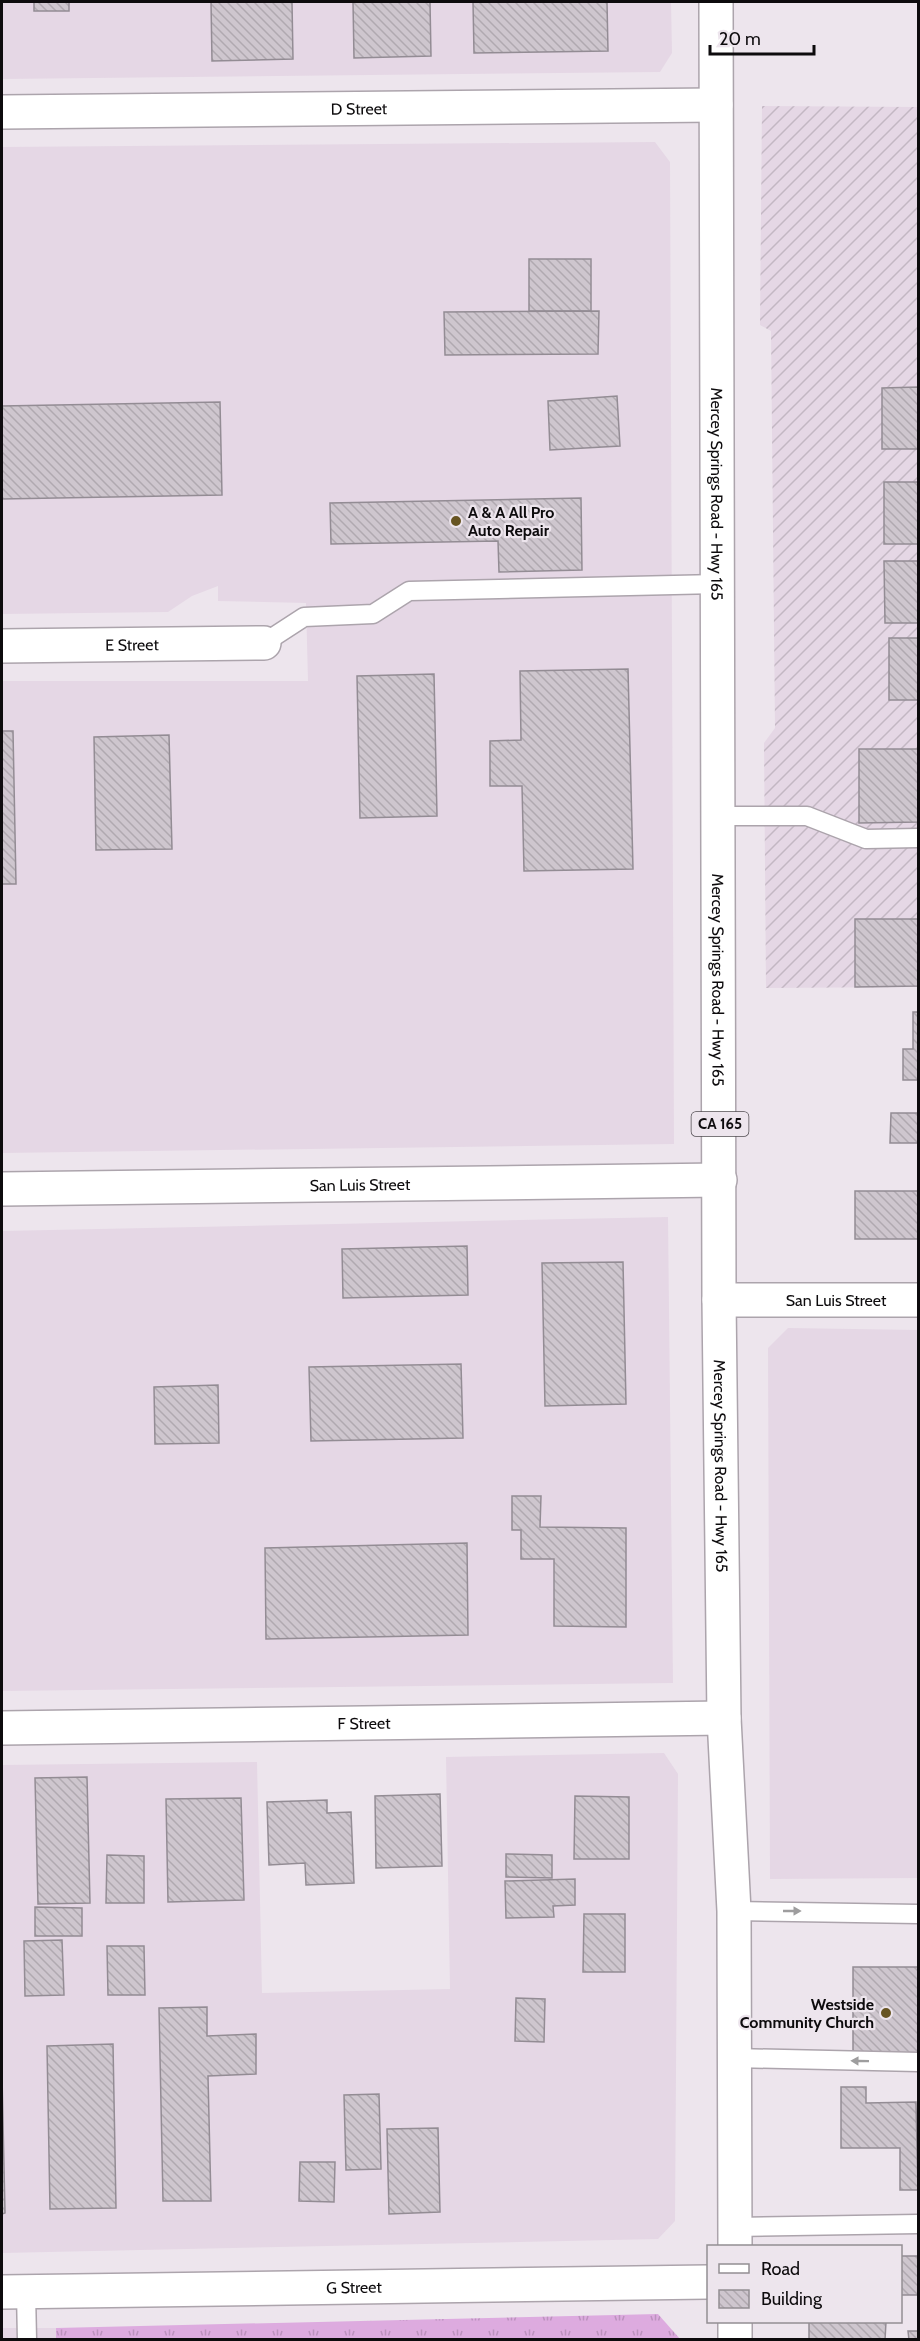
<svg xmlns="http://www.w3.org/2000/svg" width="920" height="2341" font-family="Cabin,sans-serif">
<style>
.built{fill:#e5d7e5}
.industrial{fill:url(#industrial-furrows)}
.grass{fill:url(#grass-tufts)}
.building{fill:url(#building-back-hatch);stroke:#938c94;stroke-width:1.5}
.lines{fill:none;stroke-linecap:round;stroke-linejoin:round}
.lane-casing{stroke:#aca4ac;stroke-width:21}
.street-casing{stroke:#aca4ac;stroke-width:36}
.primary-casing{stroke:#aca4ac;stroke-width:36}
.lane{stroke:#fff;stroke-width:18}
.street{stroke:#fff;stroke-width:33}
.primary{stroke:#fff;stroke-width:33}
.oneway{fill:#9e9d9e}
.poi-dot{fill:#675422;stroke:#ede5ed;stroke-width:2}
.labels{text-anchor:middle;stroke-width:4.5;stroke-linejoin:round;paint-order:stroke}
.shield{fill:#ede5ed;stroke:#504c50;stroke-width:1.5}
.shield-label{font-size:15px;font-weight:bold;fill:#0d0b0d}
.street-label{font-size:16px;fill:#0d0b0d;stroke:#ede5ed}
.poi-label{font-size:16px;font-weight:bold;fill:#0d0b0d;stroke:#ede5ed;text-anchor:start}
</style>
<defs>
<pattern id="industrial-furrows" width="10" height="10" patternUnits="userSpaceOnUse" patternTransform="scale(1.5)"><rect width="10" height="10" fill="#e5d7e5"/><path d="M-1 1l2-2M0 10L10 0M9 11l2-2" fill="none" stroke="#c3b7c3"/></pattern>
<pattern id="grass-tufts" width="24" height="20" patternUnits="userSpaceOnUse" patternTransform="scale(1.5)"><rect width="24" height="20" fill="#ddabdf"/><path d="M3 7l-1-3M5 7V3M7 7l1-3M15 17l-1-3M17 17v-4M19 17l1-3" fill="none" stroke="#bc92be"/></pattern>
<pattern id="building-back-hatch" width="6" height="6" patternUnits="userSpaceOnUse" patternTransform="scale(1.5)"><rect width="6" height="6" fill="#cec6ce"/><path d="M-1 5l2 2M0 0l6 6M5-1l2 2" fill="none" stroke="#b0a9b0"/></pattern>
</defs>
<rect width="100%" height="100%" fill="#ede5ed"/>
<g class="built">
<path d="M2,2H671L672,53L660,72L2,79Z"/>
<path d="M655,142L670,162L674,1144L2,1153V681H308L306,603L218,601V586L192,596L168,612L2,614V147Z"/>
<path d="M668,1217L673,1683L2,1691V1231Z"/>
<path d="M788,1328L918,1330V1878L770,1879L768,1348Z"/>
<path d="M664,1753L678,1774L675,2221L658,2239L2,2253V1765L257,1762L262,1993L450,1989L446,1757Z"/>
<rect x="2" y="2328" width="54" height="11"/>
</g>
<path class="industrial" d="M762,106L918,107V987L766,988L764,743L775,728L771,331L760,325Z"/>
<path class="grass" d="M658,2314L680,2339H56V2328Z"/>
<g class="building">
<rect x="34" y="2" width="35" height="9"/>
<path d="M211,2H292L293,59L212,61Z"/>
<path d="M353,2H430L431,56L354,58Z"/>
<path d="M473,2H607L608,51L474,53Z"/>
<rect x="529" y="259" width="62" height="52"/>
<path d="M599,311L598,354L445,355L444,312Z"/>
<path d="M918,387V449H882V388Z"/>
<path d="M617,396L620,446L550,450L548,401Z"/>
<path d="M220,402L222,495L2,499V406Z"/>
<rect x="884" y="482" width="34" height="62"/>
<path d="M581,498L582,570L499,572L498,541L331,544L330,503Z"/>
<path d="M884,561H918V623H885Z"/>
<rect x="889" y="638" width="29" height="62"/>
<path d="M628,669L633,869L524,871L522,786H490V741L521,740L520,671Z"/>
<path d="M434,674L437,816L360,818L357,676Z"/>
<path d="M2,731H13L16,884H2Z"/>
<path d="M169,735L172,849L96,850L94,737Z"/>
<path d="M859,749H918V822L859,823Z"/>
<path d="M855,919H918V986L855,987Z"/>
<path d="M913,1012H918V1080H903V1049H913Z"/>
<path d="M891,1113H918V1143H890Z"/>
<rect x="855" y="1191" width="63" height="48"/>
<path d="M467,1246L468,1295L343,1298L342,1249Z"/>
<path d="M623,1262L626,1404L545,1406L542,1263Z"/>
<path d="M461,1364L463,1438L311,1441L309,1367Z"/>
<path d="M218,1385L219,1443L155,1444L154,1387Z"/>
<path d="M512,1496H541L540,1527L626,1528V1627L554,1626V1559H521V1530H512Z"/>
<path d="M467,1543L468,1635L266,1639L265,1548Z"/>
<path d="M87,1777L90,1903L38,1904L35,1778Z"/>
<path d="M440,1794L442,1866L376,1868L375,1796Z"/>
<path d="M575,1796L629,1797V1859H574Z"/>
<path d="M241,1798L244,1900L168,1902L166,1799Z"/>
<path d="M327,1800V1813L351,1812L354,1883L306,1885L305,1863L269,1865L267,1802Z"/>
<path d="M506,1854L552,1855V1878L506,1877Z"/>
<path d="M107,1855L144,1856V1903H106Z"/>
<path d="M575,1879V1905L553,1906L554,1917L506,1918L505,1881Z"/>
<path d="M35,1907L82,1908V1936H35Z"/>
<path d="M584,1914H625V1972H583Z"/>
<path d="M62,1940L64,1995L25,1996L24,1941Z"/>
<path d="M107,1946H144L145,1995H108Z"/>
<rect x="853" y="1967" width="65" height="91"/>
<path d="M516,1998L545,1999L544,2042L515,2041Z"/>
<path d="M207,2007V2036L256,2034V2074L208,2076L211,2201H163L159,2008Z"/>
<path d="M113,2044L116,2208L50,2209L47,2046Z"/>
<path d="M2,2076L5,2213L2,2214Z"/>
<path d="M841,2087H866V2103L916,2102L918,2190H900V2148H841Z"/>
<path d="M379,2094L381,2169L346,2170L344,2095Z"/>
<path d="M438,2128L440,2212L389,2214L387,2129Z"/>
<path d="M300,2162H335L334,2202L299,2201Z"/>
<rect x="900" y="2256" width="18" height="39"/>
<path d="M809,2322H886L885,2340H809Z"/>
<path d="M908,2331H918V2340H909Z"/>
</g>
<g class="lines">
<g class="lane-casing">
<g id="lane">
<path d="M264,643L304,617L373,614L409,591L718,584"/>
<path d="M718,816H807L866,839L918,838"/>
<path d="M734,1911L918,1914"/>
<path d="M734,2058L918,2062"/>
<path d="M735,2227L918,2224"/>
<path d="M26,2292L27,2340"/>
</g>
</g>
<g class="street-casing">
<g id="street">
<path id="s1" d="M2,112L716,105"/>
<path id="s2" d="M2,646L264,643"/>
<path id="s3" d="M2,1189L720,1180"/>
<path id="s4" d="M719,1300H918"/>
<path id="s5" d="M2,1728L724,1718"/>
<path id="s6" d="M2,2292L708,2282"/>
</g>
</g>
<g class="primary-casing">
<g id="primary">
<path id="s7" d="M716,2L719,1300L724,1718L734,1911L735,2246"/>
<path d="M735,2322V2340"/>
</g>
</g>
<use href="#lane" class="lane"/>
<use href="#street" class="street"/>
<use href="#primary" class="primary"/>
</g>
<defs><path id="oneway-solid" d="M-6-.8H1V-3.2L6.5 0L1 3.2V.8H-6Z" transform="scale(1.5)"/></defs>
<g class="oneway">
<use href="#oneway-solid" transform="translate(792 1911)"/>
<use href="#oneway-solid" transform="translate(860 2061) rotate(-179)"/>
</g>
<g class="poi-dot">
<circle cx="456" cy="521" r="6"/>
<circle cx="886" cy="2013" r="6"/>
</g>
<g class="labels">
<rect class="shield" x="691.5" y="1112" width="57" height="24" rx="4.5"/>
<g class="shield-label">
<text x="720" y="1129">CA 165</text>
</g>
<g class="street-label">
<text dy="6" stroke="none"><textPath href="#s1" startOffset="357">D Street</textPath></text>
<text dy="6" stroke="none"><textPath href="#s7" startOffset="492">Mercey Springs Road - Hwy 165</textPath></text>
<text dy="6" stroke="none"><textPath href="#s2" startOffset="130">E Street</textPath></text>
<text dy="6" stroke="none"><textPath href="#s7" startOffset="978">Mercey Springs Road - Hwy 165</textPath></text>
<text dy="6" stroke="none"><textPath href="#s3" startOffset="358">San Luis Street</textPath></text>
<text dy="6" stroke="none"><textPath href="#s4" startOffset="117">San Luis Street</textPath></text>
<text dy="6" stroke="none"><textPath href="#s7" startOffset="1464">Mercey Springs Road - Hwy 165</textPath></text>
<text dy="6" stroke="none"><textPath href="#s5" startOffset="362">F Street</textPath></text>
<text dy="6" stroke="none"><textPath href="#s6" startOffset="352">G Street</textPath></text>
</g>
<g class="poi-label">
<text x="468" y="518">A &amp; A All Pro<tspan x="468" dy="18">Auto Repair</tspan></text>
<text x="874" y="2010" text-anchor="end">Westside<tspan x="874" dy="18">Community Church</tspan></text>
</g>
</g>
<rect width="920" height="2341" fill="none" stroke="#0d0b0d" stroke-width="6"/>
<rect x="707" y="2245" width="195" height="78" fill="#ede5ed" stroke="#938e93" stroke-width="1.5"/>
<rect x="719" y="2264" width="30" height="9" fill="#ffffff" stroke="#938e93" stroke-width="1.5"/>
<text x="761" y="2275" font-size="18" fill="#0d0b0d">Road</text>
<rect x="719" y="2290" width="30" height="18" fill="url(#building-back-hatch)" stroke="#938e93" stroke-width="1.5"/>
<text x="761" y="2305" font-size="18" fill="#0d0b0d">Building</text>
<path d="M710 45v9h104v-9" fill="none" stroke="#0d0b0d" stroke-width="3"/>
<text x="719" y="45" font-size="18" fill="#0d0b0d" stroke="#ede5ed" stroke-width="4.5" paint-order="stroke">20 m</text>
</svg>
